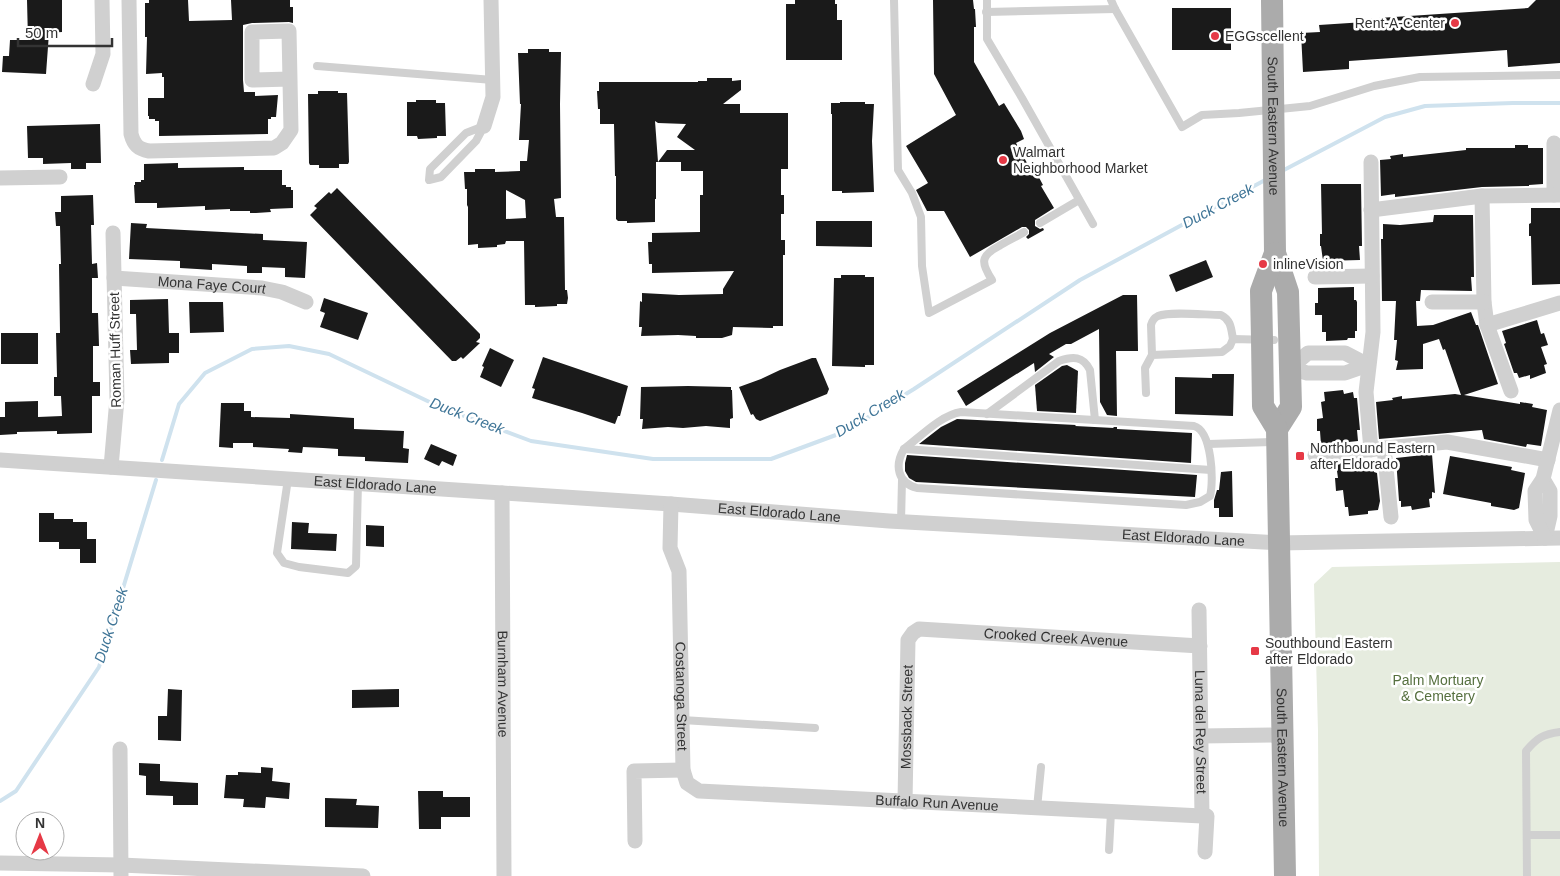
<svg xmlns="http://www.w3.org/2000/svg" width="1560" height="876" font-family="Arial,sans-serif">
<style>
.green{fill:#e6ecdf}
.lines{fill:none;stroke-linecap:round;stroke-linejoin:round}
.stream{stroke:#cfe2ee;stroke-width:4}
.building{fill:#1a1a1a;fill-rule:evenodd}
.lane{stroke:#d0d0d0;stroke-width:8}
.street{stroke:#d0d0d0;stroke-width:15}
.primary{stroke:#ababab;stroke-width:22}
.poi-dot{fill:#e63946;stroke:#fff;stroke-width:2}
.labels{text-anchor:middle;stroke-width:5;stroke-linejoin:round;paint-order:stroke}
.poi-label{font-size:14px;fill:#333;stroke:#fff;text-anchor:start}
.street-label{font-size:14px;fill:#333;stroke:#fff}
.park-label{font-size:14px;fill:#56703f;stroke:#fff}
.water-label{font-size:15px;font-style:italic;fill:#3f7597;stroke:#fff}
</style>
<rect width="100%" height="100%" fill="#fff"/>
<path class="green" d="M1560,562V876H1319L1318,731L1314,584L1332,567Z"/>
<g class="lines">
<g class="stream">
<path d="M1282,171L1385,117L1425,106L1513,103H1560"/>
<path d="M162,460L179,404L205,373L252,349L289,346L329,354L440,407L531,441L653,459H771L844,432L914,389L1080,280L1267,179"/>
<path d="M0,801L16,791L99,667L156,480"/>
</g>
</g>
<g class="building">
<path d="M27,0H62V32L49,33L46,74L2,72L3,56H9L10,40H28Z"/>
<path d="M149,0H188L189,21L232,20L231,0H290V7H293V23L289,22L252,23L243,25V80L244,92H255V96L278,95L276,117H271V119H268V134L159,136V121H155V119H149V116H148V98H164V77H162V73L146,74L147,37H145V3H149Z"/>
<path d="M795,0H835V4H837V20H842V60H786V4H795Z"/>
<path d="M933,0H973L974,9H975L976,27H974V62L999,106L1004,103L1021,131L1024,139L1016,143L1032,172L1035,170L1043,185L1041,186L1054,208L1035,220V226L1040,229L1043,228L1044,230L1028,239L1026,237L1029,234V230L1026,227H1022L970,257L944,211H927L916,190L928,183L906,146L956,115L934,74Z"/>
<path d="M1536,0H1560V63L1508,67L1507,50L1349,61V69L1303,72L1301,33L1320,32L1319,25L1365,22L1364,19L1528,8Z"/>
<rect x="1172" y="8" width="59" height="42"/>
<path d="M528,49H549V52H561L560,104L561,198L554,199L556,217H564L565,290H567L568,298L567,304H557V306L535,307V305H525L524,241H506L505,244L497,245V247L478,248V244L468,245V207L467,205V189H465L464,172H475V169H495V172L520,171V161H527L529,140H519L521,104H520L518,53H528ZM506,190L525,200L526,218L506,219Z"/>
<path d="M707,78H732V81L741,80V90L723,104H740V113H788V169H781V195H784V214H781V240H785V255H783V326H773V328L733,327L732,335L722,338H696V336L678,335L641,336L642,327H639L640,301L642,302V293L679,295L723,294V289L734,271L652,273V264H649L648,242H652V233L700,232V195H703V171H681V162H658L667,150H695L677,137L686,124L658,123L655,121L658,162H656V199H655V222L627,223V221H618L616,219V176H615L614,124H600V109H598L597,91H599V82H698V81H707Z"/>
<path d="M318,91H338V93H347L349,162L348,164H339V168H319V165H310L309,163L308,94H318Z"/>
<path d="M416,100H436V103H445L446,136H437V138L418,139L417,136H407V102H416Z"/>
<path d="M840,102H865V104H874L872,141L874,192L842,193V191H832V114H831V103H840Z"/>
<path d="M100,124L101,163H86V169H71V163L43,164V158H28L27,126Z"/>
<path d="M1515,145H1528V148H1543V184L1529,185V186L1482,187L1395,197V194L1381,196L1380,160L1391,159L1390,156L1403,154V157L1466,150V148H1515Z"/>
<path d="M178,163V168L244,167V170H282V185H286V187H291V190H293V208L270,209L271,212L256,213H250V211H230V209L205,210V206L157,208V203H135L134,185H135V182H141V180H144V164Z"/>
<path d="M1321,184H1361L1362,246H1359L1360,260L1323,261L1321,246H1320V234H1322Z"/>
<path d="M337,188L480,334V338L476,342L480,343L463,359L461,357L456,361H452L310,215L317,208L314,206L329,192L331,194Z"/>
<path d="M93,195L94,225H91L92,264L97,263L98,278H92V313H98L99,346H93V382H100V396H92V433L57,434V431L17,432V434L0,435V417H5V402L38,401V417L62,416L61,396H54V377H57L56,333H60L59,264H61L60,226H56L55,212H61V196Z"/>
<path d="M1531,208H1560V284L1532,285L1531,236H1529V224L1531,223Z"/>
<path d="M1434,215H1473L1474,277H1471L1472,291L1421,290L1420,301H1416L1417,326L1433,325L1471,312L1476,325H1478L1498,384L1464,395L1520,404V402L1533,404L1532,407L1547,410L1541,446L1527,444L1526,447L1484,439L1482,430L1379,439L1376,402L1393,400L1392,398L1402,396V399L1455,394L1461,395L1445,349L1443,350L1439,339L1423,344V369L1396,370L1398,361L1395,360L1397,340H1394L1396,301H1382L1381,239H1383V224L1400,225L1433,222Z"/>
<path d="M816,221H872V247L816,246Z"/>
<path d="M131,223L147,224L146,228L263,234V240L307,242L305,278L285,277V268L262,267V273H247V266L212,264V270L197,269L180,268V261L129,259Z"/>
<path d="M1206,260L1213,277L1176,292L1169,275Z"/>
<path d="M841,275H865V277H874V365H865V367L832,366L834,278H841Z"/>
<path d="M1354,287V300H1356L1357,302V331H1355V338H1348L1347,340L1326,341V332H1322V315H1315V303H1318V288Z"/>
<path d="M1123,295H1137L1138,351H1116L1117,416L1107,415L1100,402L1099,329L1071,344H1066L1049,354L1054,357L1035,372L1034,363L966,406L957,391L1050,333Z"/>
<path d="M324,298L368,313L358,340L320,327L325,313L320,311Z"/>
<path d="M168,299L169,333H179V353H169V363L131,364L130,350H137L136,314H130V300Z"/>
<path d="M189,302H223L224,332L190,333Z"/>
<path d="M1537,320L1541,334L1544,333L1548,345L1541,347L1547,364L1544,365L1546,373L1530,379V375L1519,378L1517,373H1514L1504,344L1506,343L1502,331Z"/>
<rect x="1" y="333" width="37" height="31"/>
<path d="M490,348L514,360L501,387L480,377L484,367L482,366Z"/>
<path d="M543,357L628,386L620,416H618L615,424L582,413L532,398L535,389L532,388Z"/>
<path d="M812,358H816L829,389L827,394L760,421L756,419L753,414L751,415L739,387L761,379L780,370Z"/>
<path d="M1067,365L1078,371L1076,413L1037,411L1035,385L1062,366Z"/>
<path d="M1212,374H1234L1233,416L1175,414V377L1212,378Z"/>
<path d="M688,386L731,387V390H732L733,418L730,419V428L706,426L683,428L668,427L642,429L643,419H640L641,387Z"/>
<path d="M1343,390L1344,394L1353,392L1354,398H1357L1360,430H1357L1358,441L1321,445L1320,431H1317V419L1323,418L1321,402L1325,401L1324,392Z"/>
<path d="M221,403H244V411H251V417L290,418V414L354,418V429L404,431L403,448L409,449L408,463L365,461V457L338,456V449L323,448L303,447L302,453L288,452L289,449L253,447V443H233V448L219,447Z"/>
<path d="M957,419L1076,425L1075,426L1114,428L1113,427H1117V429L1192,433L1191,463L919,444L941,427Z"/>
<path d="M431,444L457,455L453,466L442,461L439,466L424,459Z"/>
<path d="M1432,454L1435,493L1432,492V498L1429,499L1430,507L1412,510L1411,506L1401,507V501H1399L1396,458Z"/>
<path d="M907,455L1197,475L1195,497L916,482L909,478L905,471V463Z"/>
<path d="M1450,456L1512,467L1511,470L1525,473L1519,508L1514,510L1503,508L1491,506V503L1443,494Z"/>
<path d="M1362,461L1363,466L1373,465L1374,472L1377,473L1380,501L1378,510L1368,511V514L1349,516L1348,507H1345L1343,490L1336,491L1335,478H1338L1336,464Z"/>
<path d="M1232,471L1233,517H1219V508H1214V500L1217,490H1219L1221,472Z"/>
<path d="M39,513H54V519H73V522H87V539H96V563H80V549H59V542H39Z"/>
<path d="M292,522L309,523L308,533L337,534L336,551L291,549Z"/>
<path d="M366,525L384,526V547L366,546Z"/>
<path d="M168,689L182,690L181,741L158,740V716H167Z"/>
<path d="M399,689V707L352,708V690Z"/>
<path d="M139,763L160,764V781L198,783V805H173V796L146,795V776L139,775Z"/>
<path d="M261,767L273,768L272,781L290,783L289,799L266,797L265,808L243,807L244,799L224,798L226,775H238V772L261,773Z"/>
<path d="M418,791H443V797H470V817H441V829H419Z"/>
<path d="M325,798L357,799L356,805L379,806L378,828L325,827Z"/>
</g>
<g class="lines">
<g class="lane">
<path d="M894,0L898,170L912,193L921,217L922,266L929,313L992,280C981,263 980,256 999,246C1007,241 1016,237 1024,232"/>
<path d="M987,0V39L1022,98L1093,224"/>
<path d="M1111,0L1115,9L1182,127L1202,115L1239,113L1310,106L1374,86L1420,77L1560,75"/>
<path d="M986,12L1115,9"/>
<path d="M317,66L493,80"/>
<path d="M484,126L476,141L441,177L429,180L430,169L466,133Z"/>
<path d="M1040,223L1079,200"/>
<path d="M1152,355L1151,325C1152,321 1154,318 1158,316C1171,311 1206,315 1221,315C1231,320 1231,328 1233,339"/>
<path d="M1146,393L1145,368L1152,355L1222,352L1230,346L1233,339L1274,340"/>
<path d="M961,412L1194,426C1212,431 1214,481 1210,496L1200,502L1186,505L917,488C898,483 894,466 904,449C920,437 941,415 961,412Z"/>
<path d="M987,414L1059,361C1073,356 1083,356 1090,370L1095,420"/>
<path d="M1208,444L1276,442"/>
<path d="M904,449L1211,470"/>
<path d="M288,479L277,553L284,563L299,567L348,573L356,566L358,483"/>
<path d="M901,522L902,480"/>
<path d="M682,720L815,728"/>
<path d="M1037,808L1041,767"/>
<path d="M1527,835H1560"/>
<path d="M1109,850L1111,812"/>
<path d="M1527,876L1526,751C1537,738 1543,734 1560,732"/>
</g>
<g class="street">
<path d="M129,0L131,134C134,145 138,149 149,151L274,148L282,143L291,130L289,31L252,32V80L290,79"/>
<path d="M93,84L103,54L102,0"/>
<path d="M484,126L493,97L491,0"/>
<path d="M1554,143V195"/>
<path d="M1371,162L1373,332L1366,392L1371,450"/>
<path d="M0,178L60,177"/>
<path d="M1482,196L1484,302L1487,325L1511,391"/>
<path d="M1371,210L1482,196L1560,195"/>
<path d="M1315,277L1372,276"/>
<path id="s1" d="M114,278L262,288L282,292L306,302"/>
<path d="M1432,302H1484"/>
<path d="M1487,325L1560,303"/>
<path d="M1290,368L1308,353H1345L1368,365"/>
<path d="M1290,368L1307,373H1345L1368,365"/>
<path d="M1384,448L1391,517"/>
<path d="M1315,455L1447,442L1548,460"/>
<path id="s2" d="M0,460L671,504L889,521L1279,543L1560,538"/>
<path d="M111,467L117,399L113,233"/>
<path d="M1543,479L1550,491V516L1545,538"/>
<path id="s3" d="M502,493L504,876"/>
<path id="s4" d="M671,504L670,548L679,571L683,770L687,783L699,791L1202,816"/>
<path d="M1545,538L1536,520L1535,491L1543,479L1560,410"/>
<path id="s5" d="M1199,610L1202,816"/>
<path d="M1201,736L1282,735"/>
<path d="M120,749L121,876"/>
<path id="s6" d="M905,802L908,640L913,633L919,629L1200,646"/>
<path d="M1202,816H1207L1205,852"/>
<path d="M635,841L634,771L683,770"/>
<path d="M0,863L121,865L363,876"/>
</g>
<g class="primary">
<path id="s7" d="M1272,0L1275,253L1288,292L1291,407L1277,429"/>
<path id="s8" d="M1275,253L1261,291L1262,339L1263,406L1277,429L1285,876"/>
</g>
</g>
<g class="poi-dot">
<circle cx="1455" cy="23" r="5"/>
<circle cx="1215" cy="36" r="5"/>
<circle cx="1003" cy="160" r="5"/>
<circle cx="1263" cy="264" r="5"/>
<rect x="1295" y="451" width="10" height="10" rx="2.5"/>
<rect x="1250" y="646" width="10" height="10" rx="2.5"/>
</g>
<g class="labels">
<g class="poi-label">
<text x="1445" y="28" text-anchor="end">Rent-A-Center</text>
<text x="1225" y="41">EGGscellent</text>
<text x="1013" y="157">Walmart<tspan x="1013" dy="16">Neighborhood Market</tspan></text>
<text x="1273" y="269">inlineVision</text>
<text x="1310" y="453">Northbound Eastern<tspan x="1310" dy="16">after Eldorado</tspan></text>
<text x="1265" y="648">Southbound Eastern<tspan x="1265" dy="16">after Eldorado</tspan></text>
</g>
<g class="street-label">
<text dy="5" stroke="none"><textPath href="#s7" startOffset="126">South Eastern Avenue</textPath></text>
<text dy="5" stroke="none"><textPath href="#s1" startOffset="98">Mona Faye Court</textPath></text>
<text transform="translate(115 350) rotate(-91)" y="5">Roman Huff Street</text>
<text dy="5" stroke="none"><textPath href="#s2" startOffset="376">East Eldorado Lane</textPath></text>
<text dy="5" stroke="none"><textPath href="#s2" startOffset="781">East Eldorado Lane</textPath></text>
<text dy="5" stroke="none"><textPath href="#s2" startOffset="1186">East Eldorado Lane</textPath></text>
<text dy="5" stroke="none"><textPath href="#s6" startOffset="315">Crooked Creek Avenue</textPath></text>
<text dy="5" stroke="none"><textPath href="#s3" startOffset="191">Burnham Avenue</textPath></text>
<text dy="5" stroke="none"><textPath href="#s4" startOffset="194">Costanoga Street</textPath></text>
<text dy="5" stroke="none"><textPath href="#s6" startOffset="85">Mossback Street</textPath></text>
<text dy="5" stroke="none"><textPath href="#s5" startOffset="122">Luna del Rey Street</textPath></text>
<text dy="5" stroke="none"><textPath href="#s8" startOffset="511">South Eastern Avenue</textPath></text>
<text dy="5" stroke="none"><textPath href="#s4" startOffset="534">Buffalo Run Avenue</textPath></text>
</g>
<g class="park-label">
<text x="1438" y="685">Palm Mortuary<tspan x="1438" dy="16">&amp; Cemetery</tspan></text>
</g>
<g class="water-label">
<text transform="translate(1218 206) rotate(-28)" y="5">Duck Creek</text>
<text transform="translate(870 413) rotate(-31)" y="5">Duck Creek</text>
<text transform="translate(467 416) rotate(21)" y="5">Duck Creek</text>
<text transform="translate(111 625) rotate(-72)" y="5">Duck Creek</text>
</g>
</g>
<g transform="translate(40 836)"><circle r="24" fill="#ffffff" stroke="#adadad"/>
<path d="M0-4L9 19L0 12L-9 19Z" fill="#e63946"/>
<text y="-8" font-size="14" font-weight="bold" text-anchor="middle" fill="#333333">N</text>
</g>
<path d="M18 38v8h94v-8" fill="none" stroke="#333333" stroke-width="2.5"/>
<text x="25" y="38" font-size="15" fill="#333333" stroke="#ffffff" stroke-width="4" paint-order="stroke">50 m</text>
</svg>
